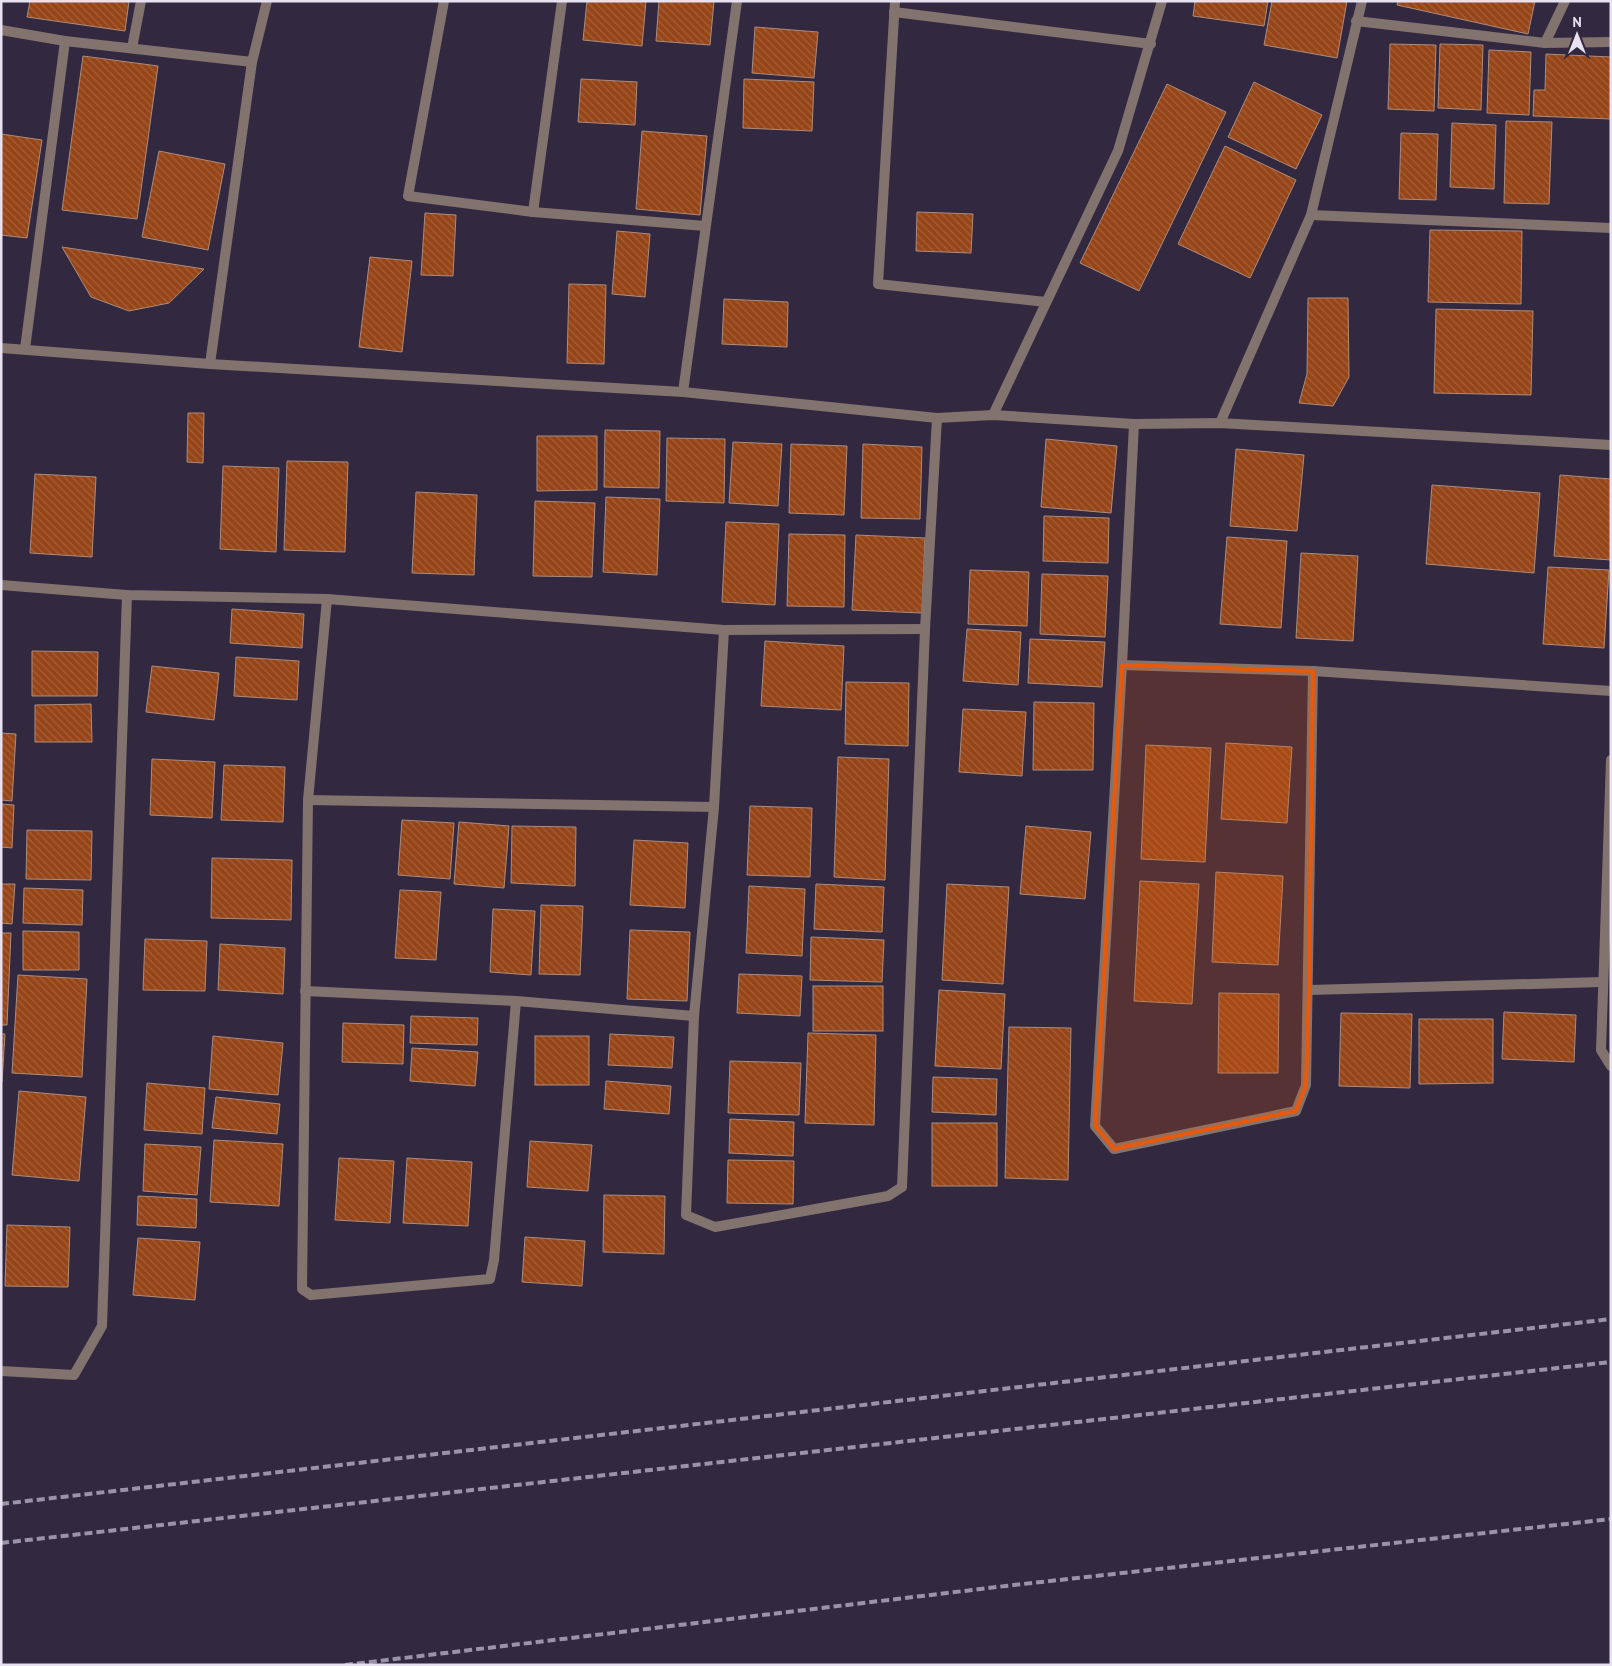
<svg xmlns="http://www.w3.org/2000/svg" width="1612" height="1666" font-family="'PT Sans',sans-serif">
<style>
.building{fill:url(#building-back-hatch);stroke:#ac8c7c}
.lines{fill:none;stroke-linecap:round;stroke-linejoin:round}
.minor{stroke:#82736e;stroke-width:10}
.rail{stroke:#9b93a7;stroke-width:4;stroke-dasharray:8 4;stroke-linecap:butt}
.marked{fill:#e8590c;fill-opacity:0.2;stroke:#e8590c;stroke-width:4;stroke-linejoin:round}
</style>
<defs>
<pattern id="building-back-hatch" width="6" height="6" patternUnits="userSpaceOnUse" patternTransform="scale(1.25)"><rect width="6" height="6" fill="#964518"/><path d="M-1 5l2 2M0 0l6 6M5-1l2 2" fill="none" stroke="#a5603a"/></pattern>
</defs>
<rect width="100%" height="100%" fill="#322840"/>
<g class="building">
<path d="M30,1H129L125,31L27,17Z"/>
<path d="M587,1H646L642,46L583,40Z"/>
<path d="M659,1H714L710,45L656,41Z"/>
<path d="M1195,1H1268L1264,26L1193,16Z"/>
<path d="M1272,1H1347L1337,58L1264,45Z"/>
<path d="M1398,1H1535L1528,34L1397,5Z"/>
<path d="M755,27L818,32L814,78L752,73Z"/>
<path d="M1390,44L1436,45L1434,111L1388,109Z"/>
<path d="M1440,44L1483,45L1481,110L1438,108Z"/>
<path d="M1489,50L1531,52L1529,115L1487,113Z"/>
<path d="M1546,54L1611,57V119L1533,116L1534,90H1545Z"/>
<path d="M83,56L158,66L137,219L62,210Z"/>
<path d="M581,79L637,82L635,125L578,122Z"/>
<path d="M744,79L814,82L812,131L743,128Z"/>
<path d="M1254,82L1322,115L1296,169L1228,137Z"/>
<path d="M1167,84L1226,112L1139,291L1080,263Z"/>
<path d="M1506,121L1552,122L1549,204L1504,203Z"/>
<path d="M1452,123L1496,125L1494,189L1450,187Z"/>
<path d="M642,131L707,136L700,215L636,209Z"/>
<path d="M1401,133L1438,134L1436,200L1399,199Z"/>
<path d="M1,134L42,140L27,238L1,235Z"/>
<path d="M1225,146L1296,180L1250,278L1178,244Z"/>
<path d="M159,151L225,164L208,250L142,237Z"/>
<path d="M917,212L973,214L971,253L916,251Z"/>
<path d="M425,213L456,215L453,276L421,275Z"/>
<path d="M1430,230L1522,231L1521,304L1428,302Z"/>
<path d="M617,231L650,234L645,297L612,294Z"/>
<path d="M62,247L204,269L169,303L129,311L91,297Z"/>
<path d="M370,257L412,261L402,352L359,347Z"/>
<path d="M569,284L606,285L604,364L567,363Z"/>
<path d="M1308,298H1348L1349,377L1333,406L1299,403L1307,374Z"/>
<path d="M724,299L788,302L787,347L722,344Z"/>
<path d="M1436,309L1533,311L1531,395L1434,393Z"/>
<path d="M188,413H204L203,463L187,462Z"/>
<path d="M605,430L660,431L659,488L604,487Z"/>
<path d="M537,436H597V490L537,491Z"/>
<path d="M667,438L725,439L724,503L666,501Z"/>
<path d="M1046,439L1117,446L1111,513L1041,507Z"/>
<path d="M733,442L782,444L778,506L729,503Z"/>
<path d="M791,444L847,446L844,515L789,513Z"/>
<path d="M863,444L922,447L920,519L861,518Z"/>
<path d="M1236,449L1304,455L1297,531L1230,526Z"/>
<path d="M287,461L348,462L345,552L284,550Z"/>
<path d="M223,466L279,468L276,552L220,549Z"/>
<path d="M35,474L96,477L92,557L30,553Z"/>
<path d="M1560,475L1611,479V560L1554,556Z"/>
<path d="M1432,485L1540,493L1534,573L1426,564Z"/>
<path d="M416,492L477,495L474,575L412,573Z"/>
<path d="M606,497L660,499L657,575L603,572Z"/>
<path d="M535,501L595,503L592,577L533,576Z"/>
<path d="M1044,516L1109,518L1108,563L1043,561Z"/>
<path d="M726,522L779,524L775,605L722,602Z"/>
<path d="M789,534L845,535L844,607L787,606Z"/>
<path d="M856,535L925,538L922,613L852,610Z"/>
<path d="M1227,537L1287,541L1281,628L1220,624Z"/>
<path d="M1301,553L1358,556L1353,641L1296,638Z"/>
<path d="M1548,567L1609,570L1604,648L1543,644Z"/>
<path d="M970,570L1029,572L1027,626L968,624Z"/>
<path d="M1042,574L1108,576L1105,637L1040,634Z"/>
<path d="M232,609L304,614L302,648L230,643Z"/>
<path d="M967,629L1021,632L1018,685L963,681Z"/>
<path d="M1030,639L1105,642L1102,687L1028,683Z"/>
<path d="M765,641L844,646L841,710L761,706Z"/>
<path d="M32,651L98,652L97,696H32Z"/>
<path d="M236,657L299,661L297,700L234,696Z"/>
<path d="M152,666L219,673L214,720L146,712Z"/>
<path d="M846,682L909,683L908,746L845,744Z"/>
<path d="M1034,702L1094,703L1093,770H1033Z"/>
<path d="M91,704L92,742H35V705Z"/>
<path d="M963,709L1026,712L1022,776L959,772Z"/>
<path d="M1,733L16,734L12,801L1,800Z"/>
<path d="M1226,743L1292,747L1287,823L1221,819Z"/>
<path d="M1146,745L1211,748L1205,862L1141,859Z"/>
<path d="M838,757L889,759L885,880L834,877Z"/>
<path d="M152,759L215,762L212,818L150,815Z"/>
<path d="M224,765L285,767L283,822L221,820Z"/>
<path d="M1,804L14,805L12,848L1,847Z"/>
<path d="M750,806L812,808L810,877L747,875Z"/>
<path d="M402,820L454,823L450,879L398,875Z"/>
<path d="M459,822L509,826L504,888L454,884Z"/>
<path d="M512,826L576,827L575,886L511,883Z"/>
<path d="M1026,826L1091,832L1085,899L1020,894Z"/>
<path d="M27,830L92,831L91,880L26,879Z"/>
<path d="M634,840L688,843L685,908L630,905Z"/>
<path d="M212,858L292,860L291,920L211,918Z"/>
<path d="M1216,872L1283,876L1278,965L1212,962Z"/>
<path d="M1140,881L1199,884L1192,1004L1134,1001Z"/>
<path d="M1,884H15L12,924L1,923Z"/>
<path d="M816,884L884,887L882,932L814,929Z"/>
<path d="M947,884L1009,887L1003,984L942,980Z"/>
<path d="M749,886L805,889L802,956L746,953Z"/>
<path d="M24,888L83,890L82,925L23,923Z"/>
<path d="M400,890L441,892L436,960L395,958Z"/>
<path d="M541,905L583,906L580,975L539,974Z"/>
<path d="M493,909L535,911L531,975L490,972Z"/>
<path d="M630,930L690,932L687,1001L627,999Z"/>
<path d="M23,931L79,932V970H23Z"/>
<path d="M1,933H11L7,1025H1Z"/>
<path d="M811,937L884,940L882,982L810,980Z"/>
<path d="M145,939L207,941L205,991L143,990Z"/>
<path d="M220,944L285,948L283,994L218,990Z"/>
<path d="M739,974L802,976L800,1016L737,1013Z"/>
<path d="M18,975L87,979L82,1077L12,1073Z"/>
<rect x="813" y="986" width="70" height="45"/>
<path d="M939,990L1005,994L1001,1069L935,1066Z"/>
<path d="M1219,993L1279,994L1278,1073H1218Z"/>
<path d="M1504,1012L1576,1015L1574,1062L1502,1059Z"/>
<path d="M1341,1013L1412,1014L1410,1088L1339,1086Z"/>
<path d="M411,1016L478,1018L477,1045L410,1043Z"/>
<path d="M1419,1019H1493V1083L1419,1084Z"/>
<path d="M343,1023L404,1025L403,1064L342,1062Z"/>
<path d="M1009,1027L1071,1028L1068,1180L1005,1178Z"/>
<path d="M808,1033L876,1035L874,1125L805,1123Z"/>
<path d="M1,1034H5L2,1082H1Z"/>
<path d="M610,1034L674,1037L672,1068L608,1065Z"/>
<path d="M213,1036L283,1043L278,1095L209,1089Z"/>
<rect x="535" y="1036" width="54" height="49"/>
<path d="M412,1048L478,1052L475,1086L410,1081Z"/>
<path d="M730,1061L801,1063L799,1115L728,1113Z"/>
<path d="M933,1077L997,1079L996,1115L932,1112Z"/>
<path d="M606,1081L671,1086L669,1114L604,1109Z"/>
<path d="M147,1083L205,1088L202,1134L144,1130Z"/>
<path d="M19,1091L86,1097L79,1181L12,1175Z"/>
<path d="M216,1097L280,1104L277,1134L212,1128Z"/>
<path d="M730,1119L794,1122L793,1156L729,1153Z"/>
<rect x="932" y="1123" width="65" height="63"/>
<path d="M214,1140L283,1144L279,1206L210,1202Z"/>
<path d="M530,1141L592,1145L588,1191L527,1187Z"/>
<path d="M145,1144L201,1147L197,1195L143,1191Z"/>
<path d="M339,1158L394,1161L390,1223L335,1220Z"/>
<path d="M407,1158L472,1162L468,1226L403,1223Z"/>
<path d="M728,1160L794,1161L793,1204L727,1203Z"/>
<path d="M604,1195L665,1196L664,1254L603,1252Z"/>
<path d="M138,1196L197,1199L196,1228L137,1225Z"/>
<path d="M7,1225L70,1227L68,1287L5,1286Z"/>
<path d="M525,1237L585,1241L582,1286L522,1282Z"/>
<path d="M138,1238L200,1242L195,1300L133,1295Z"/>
</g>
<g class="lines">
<g class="minor">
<path d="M444,1L408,196L533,212L705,226"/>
<path d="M895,1L878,284L1046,302"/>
<path d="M894,12L1151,44"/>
<path d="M1356,21L1545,43L1611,42"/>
<path d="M1,30L65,41L252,62"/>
<path d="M1545,43L1565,1"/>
<path d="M132,48L141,1"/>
<path d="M533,212L562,1"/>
<path d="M1311,215L1611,228"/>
<path d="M1,348L210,364L683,392L937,418L993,415L1134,424L1220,423L1611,445"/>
<path d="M25,349L65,41"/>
<path d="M210,364L252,62L267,1"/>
<path d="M683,392L737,1"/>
<path d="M993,415L1118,151L1162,1"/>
<path d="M1220,423L1311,215L1362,1"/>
<path d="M1134,424L1122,665L1095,1126L1114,1149L1296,1111L1306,1085L1313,671"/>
<path d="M1,585L127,595L327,599L724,630L925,629"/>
<path d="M327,599L308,800L302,1289L311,1295L490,1279L494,1260L516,1001"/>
<path d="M724,630L714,807L694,1016L686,1215L715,1227L888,1196L902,1187L925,629L937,418"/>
<path d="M1122,665L1313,671L1611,691"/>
<path d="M1611,760L1601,1050L1611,1066"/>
<path d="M308,800L714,807"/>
<path d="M1309,990L1602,982"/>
<path d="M305,991L516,1001L694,1016"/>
<path d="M1,1371L74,1375L102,1326L127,595"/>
</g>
<g class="rail">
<path d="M1,1504L1611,1319"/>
<path d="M1,1543L1611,1362"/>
<path d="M345,1665L1014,1585L1611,1519"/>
</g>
</g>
<path class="marked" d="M1122,665L1313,671L1309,990L1306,1085L1296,1111L1114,1149L1095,1126Z"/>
<rect width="1612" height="1666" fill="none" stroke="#e7e1f1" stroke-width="5"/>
<g transform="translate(1577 35)" stroke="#322840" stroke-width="4" paint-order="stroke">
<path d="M0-4L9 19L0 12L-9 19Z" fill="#e7e1f1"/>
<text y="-8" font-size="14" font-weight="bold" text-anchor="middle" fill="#e7e1f1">N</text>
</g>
</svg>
